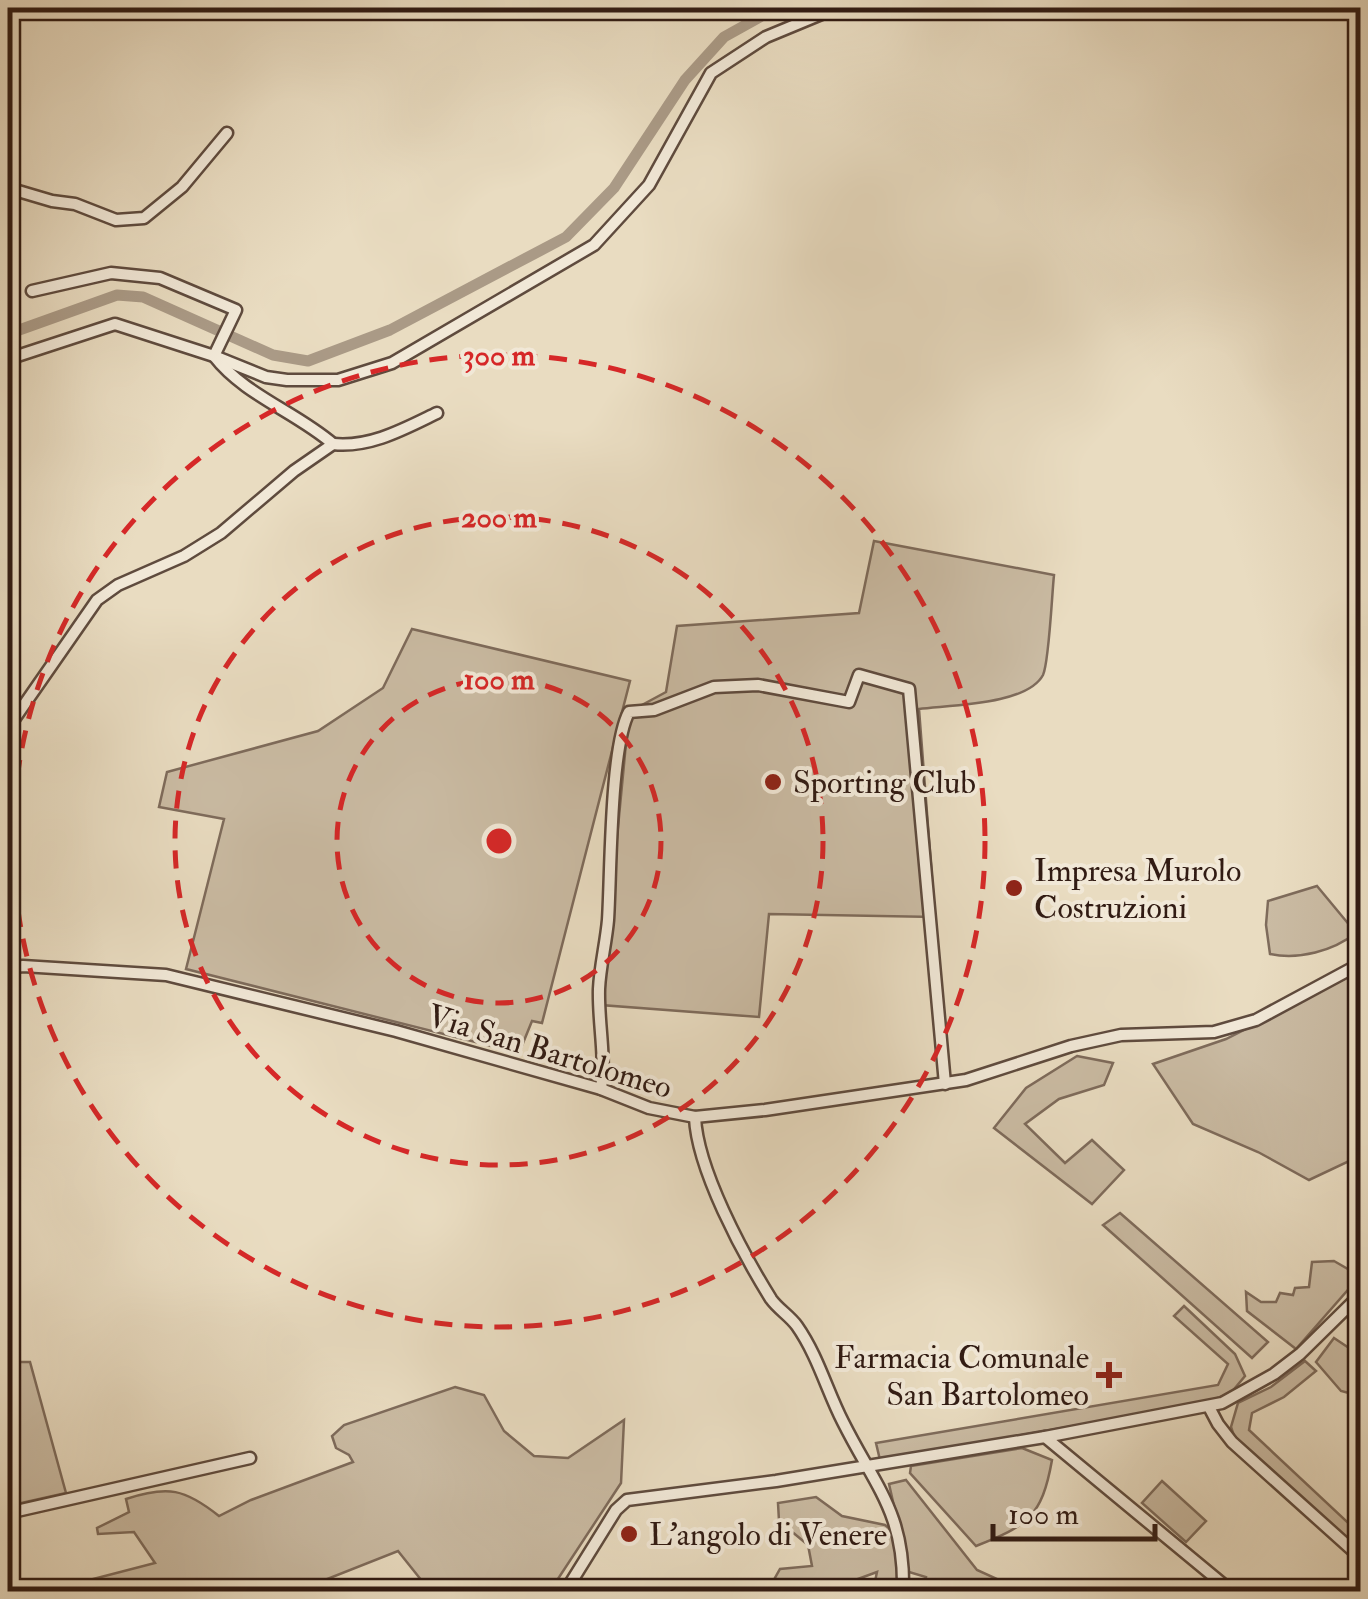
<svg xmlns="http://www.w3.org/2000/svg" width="1368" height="1599" font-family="'IM FELL Double Pica',serif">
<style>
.green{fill:#cabba3;stroke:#7e6b5b;stroke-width:2.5}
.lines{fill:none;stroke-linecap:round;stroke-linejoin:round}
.canal{stroke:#aa9a86;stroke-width:11}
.minor-casing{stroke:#5f4b3e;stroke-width:15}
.minor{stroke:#f1e8d7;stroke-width:10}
.ring{fill:none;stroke:#d62828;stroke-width:5;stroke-dasharray:18 12}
.poi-dot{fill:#8f2418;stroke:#f1e8d7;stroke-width:4}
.labels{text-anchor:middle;stroke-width:8;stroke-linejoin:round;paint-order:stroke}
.poi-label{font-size:32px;fill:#311b13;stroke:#f1e8d7;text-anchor:start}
.street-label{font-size:32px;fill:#311b13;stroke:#f1e8d7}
.centre{fill:#d62828;stroke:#f1e8d7;stroke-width:5}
.ring-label{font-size:30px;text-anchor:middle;font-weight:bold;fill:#d62828;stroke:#f1e8d7;stroke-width:8;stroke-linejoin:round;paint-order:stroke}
</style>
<rect width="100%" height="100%" fill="#e9dcc1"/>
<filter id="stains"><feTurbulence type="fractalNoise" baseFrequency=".002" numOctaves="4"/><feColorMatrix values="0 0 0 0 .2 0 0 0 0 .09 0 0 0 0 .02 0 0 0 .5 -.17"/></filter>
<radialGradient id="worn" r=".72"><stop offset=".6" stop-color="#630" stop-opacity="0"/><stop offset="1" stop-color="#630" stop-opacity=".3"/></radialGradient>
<g class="green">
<path d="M874,541L1054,575C1052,593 1049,663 1043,675C1027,705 950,705 919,709L935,917L769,914L759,1017L601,1005L629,712L666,692L677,626L859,613Z"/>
<path d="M412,629L630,681L542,1023L532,1021L519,1053L186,969L224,819L159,807L167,772L318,731L383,688Z"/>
<path d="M1317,886L1356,933C1333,951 1299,960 1270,954L1266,925L1268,901Z"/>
<path d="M1360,971V1113L1355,1120L1360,1127V1156L1309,1180L1258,1152L1193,1124L1153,1064L1226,1039Z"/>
<path d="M1077,1056L1113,1063L1104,1085L1059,1099L1025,1124L1065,1163L1092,1140L1124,1170L1092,1204L994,1128L1026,1088Z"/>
<path d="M1120,1213L1268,1342L1252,1358L1103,1225Z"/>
<path d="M1334,1261L1360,1276L1296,1349L1247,1311L1246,1292L1261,1302H1276L1280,1293L1293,1295L1295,1288L1309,1287L1312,1262Z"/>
<path d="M1184,1306L1235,1354L1245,1376L1230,1394L1199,1404L880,1460L876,1443L1218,1385L1228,1364L1174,1316Z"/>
<path d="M1334,1338L1358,1354L1360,1381L1349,1393L1341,1391L1316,1362Z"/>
<path d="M1305,1361L1316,1371L1284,1397L1252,1413L1249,1430L1360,1534L1358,1550L1234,1436L1231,1427L1238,1403L1271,1387Z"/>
<path d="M8,1362H30L66,1493L8,1506Z"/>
<path d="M455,1387L484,1395L504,1431L534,1456L568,1458L624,1420L621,1483L550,1591H430L398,1551L297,1591H47L155,1563L134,1532L98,1534L97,1528L129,1512L126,1499C168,1485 185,1489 219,1516L251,1500L353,1462L349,1455L336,1448L332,1436L344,1425Z"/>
<path d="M1022,1448L1052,1460C1042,1517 1027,1526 976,1546L910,1473L911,1466Z"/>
<path d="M906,1480L977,1570L1023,1591H923L926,1577L909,1572L889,1484Z"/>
<path d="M1162,1481L1206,1521L1186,1542L1142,1503Z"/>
<path d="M816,1497L842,1516L885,1525L894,1532L899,1560L897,1591H873L877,1572L825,1591L767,1592L780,1569L812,1566L808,1545L779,1521L778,1503Z"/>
</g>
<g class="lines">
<path class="canal" d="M8,334L117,295L143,297L273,355L308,361L390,330L566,237L614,188L685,80L724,37L776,8"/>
<g class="minor-casing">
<g id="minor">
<path d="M8,188L52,201L75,204L116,220L144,218L182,187L227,133"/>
<path d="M8,359L115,324L214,356L266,377L287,380H338L392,363L594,245L649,185L711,73L766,37L836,8"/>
<path d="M333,444C370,448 404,429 437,413"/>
<path d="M8,728L97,600L118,585L184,556L221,533L294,471L333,444C296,412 244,395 214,356L236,310L160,278L111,273L32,291"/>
<path d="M8,968L23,966L166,975L396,1031L601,1089L649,1108L695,1117L765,1110L966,1080L1071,1046L1121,1035L1214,1032L1256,1020L1360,964"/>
<path d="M601,1089C606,1055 598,1023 599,989C600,966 606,943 608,920C611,874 610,747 629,712L654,710L714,687L758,685L849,702L859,675L909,689L945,1084"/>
<path d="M695,1117C697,1169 743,1254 771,1299C778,1309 790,1316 797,1326C818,1356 827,1391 843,1422C876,1488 905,1513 903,1592"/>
<path d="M1209,1407L1218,1424L1232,1442L1360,1557"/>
<path d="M1045,1437L1224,1585"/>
<path d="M8,1513L250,1458"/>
<path d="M565,1592L616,1510L627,1500L776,1481L1045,1437L1222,1403L1274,1374L1300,1354L1360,1295"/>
</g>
</g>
<use href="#minor" class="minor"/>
</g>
<g class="ring">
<circle cx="499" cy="841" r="162"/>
<circle cx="499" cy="841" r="324"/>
<circle cx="499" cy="841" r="486"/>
</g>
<g class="poi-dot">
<circle cx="773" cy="782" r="10"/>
<circle cx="1014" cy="888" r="10"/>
<path d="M1104 1360h10v10h10v10h-10v10h-10v-10h-10v-10h10z"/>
<circle cx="629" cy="1534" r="10"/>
</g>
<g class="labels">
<g class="poi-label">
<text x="793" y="793">Sporting Club</text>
<text x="1034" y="881">Impresa Murolo<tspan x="1034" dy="37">Costruzioni</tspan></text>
<text x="1089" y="1368" text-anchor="end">Farmacia Comunale<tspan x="1089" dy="37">San Bartolomeo</tspan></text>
<text x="649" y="1545">L'angolo di Venere</text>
</g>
<g class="street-label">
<text transform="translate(550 1051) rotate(17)" y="11">Via San Bartolomeo</text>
</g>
</g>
<circle cx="499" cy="841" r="15" class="centre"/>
<g class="ring-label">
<text x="499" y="365">300 m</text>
<text x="499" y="527">200 m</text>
<text x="499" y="689">100 m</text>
</g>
<rect width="1368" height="1599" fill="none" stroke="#e9dcc1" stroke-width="40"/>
<rect x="10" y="10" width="1348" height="1579" fill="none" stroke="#311b13" stroke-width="5"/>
<rect x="20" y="20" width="1328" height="1559" fill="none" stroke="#311b13" stroke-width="2.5"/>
<path d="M993 1524v15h162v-15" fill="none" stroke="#311b13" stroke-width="5"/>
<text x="1008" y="1524" font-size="30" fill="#311b13" stroke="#f1e8d7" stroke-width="8" paint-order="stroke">100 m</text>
<rect width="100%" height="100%" filter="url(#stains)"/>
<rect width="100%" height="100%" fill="url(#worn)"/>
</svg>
